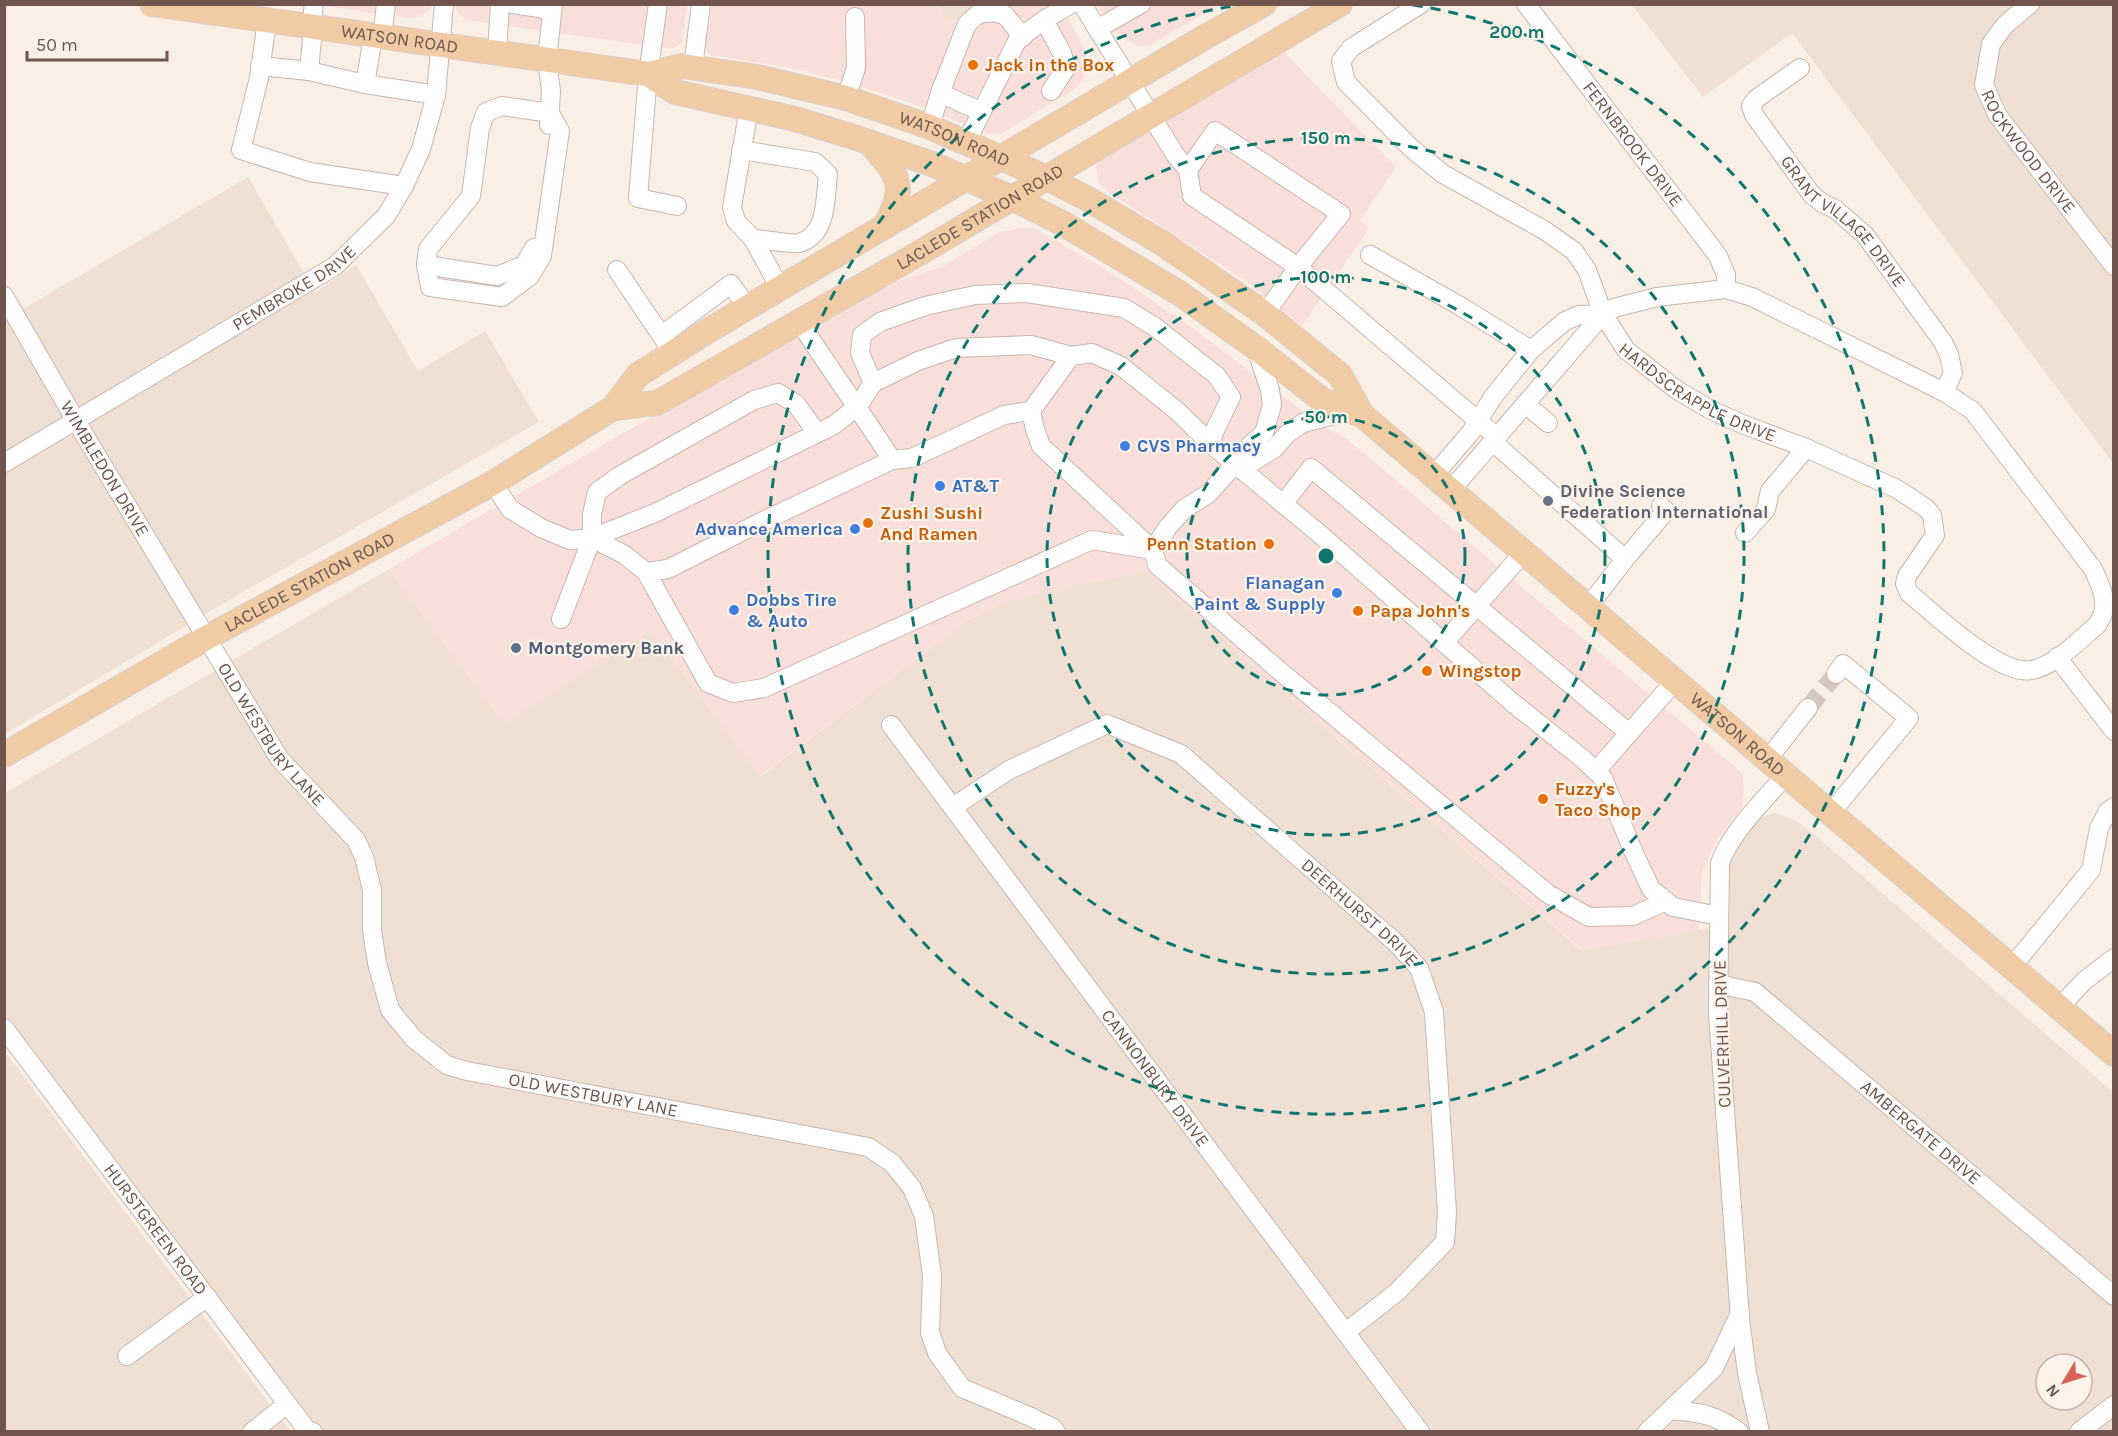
<svg xmlns="http://www.w3.org/2000/svg" width="2118" height="1436" font-family="Karla,sans-serif">
<style>
.residential{fill:#f0e0d4;fill-rule:evenodd}
.commercial{fill:#f9dfda}
.lines{fill:none;stroke-linecap:round;stroke-linejoin:round}
.minor-tunnel{stroke:#d7c8bf;stroke-width:18;stroke-dasharray:18 9;stroke-linecap:butt}
.minor-casing{stroke:#c9b6ac;stroke-width:20}
.major-casing{stroke:#d7cfcd;stroke-width:26}
.minor{stroke:#fff;stroke-width:18}
.major{stroke:#f1cba4;stroke-width:24}
.ring{fill:none;stroke:#0f766e;stroke-width:3;stroke-dasharray:10 8}
.food-dot{fill:#e8710a;stroke:#fdf3eb;stroke-width:2}
.shop-dot{fill:#3f7fe0;stroke:#fdf3eb;stroke-width:2}
.worship-dot{fill:#6b7280;stroke:#fdf3eb;stroke-width:2}
.service-dot{fill:#5c6f8a;stroke:#fdf3eb;stroke-width:2}
.labels{text-anchor:middle;stroke-width:4.5;stroke-linejoin:round;paint-order:stroke}
.street-label{font-size:18px;fill:#6f554d;stroke:#fdf3eb}
.food-label{font-size:18px;font-weight:bold;fill:#c56008;stroke:#fdf3eb;text-anchor:start}
.shop-label{font-size:18px;font-weight:bold;fill:#366cbe;stroke:#fdf3eb;text-anchor:start}
.worship-label{font-size:18px;font-weight:bold;fill:#5b616d;stroke:#fdf3eb;text-anchor:start}
.service-label{font-size:18px;font-weight:bold;fill:#4e5e75;stroke:#fdf3eb;text-anchor:start}
.centre{fill:#0f766e;stroke:#fdf3eb;stroke-width:3}
.ring-label{font-size:18px;text-anchor:middle;font-weight:bold;fill:#0f766e;stroke:#fdf3eb;stroke-width:4.5;stroke-linejoin:round;paint-order:stroke}
</style>
<rect width="100%" height="100%" fill="#faefe5"/>
<g class="residential">
<path d="M937,5H978L949,22Z"/>
<path d="M1632,5H2113V463L1792,33L1703,97Z"/>
<path d="M248,177L315,292L356,265L418,371L485,331L539,422L224,603L5,734L4,320Z"/>
<path d="M389,569L504,723L650,630L761,776L968,620L1009,600L1144,571L1581,950L1726,925L1724,885L1730,860L1746,831L1762,817L1774,813L1788,817L1803,825L2113,1092V1431H318L5,1014V793ZM2046,1364H2082V1400H2046Z"/>
<path d="M5,1052L290,1431H5Z"/>
</g>
<g class="commercial">
<path d="M1061,4L1084,48L1087,62L1084,78L1077,87L1068,93L1002,133L990,134L979,131L921,106L862,87L797,69L710,55L705,49L712,5H937L949,22L978,5Z"/>
<path d="M318,5H432L429,11L421,16L410,18Z"/>
<path d="M454,5H687L682,42L674,48H665L466,20L458,14Z"/>
<path d="M1097,5H1219L1149,45L1138,46L1127,41L1114,30Z"/>
<path d="M1282,50L1396,167L1360,220L1369,228L1302,326L1244,280L1110,193L1099,183L1096,165L1102,155Z"/>
<path d="M1020,228H1034L1113,274L1191,327L1324,427L1347,439L1743,774L1744,793L1741,809L1716,841L1703,870L1701,884L1699,930L1582,950L1144,571L1009,600L968,620L760,776L650,630L504,723L389,569L851,301L880,287L941,267L998,233Z"/>
</g>
<g class="lines">
<path class="minor-tunnel" d="M1808,708L1836,674"/>
<g class="minor-casing">
<g id="minor">
<path d="M513,4L552,10"/>
<path d="M658,4L648,74L638,198L677,206"/>
<path d="M1082,4L1176,156L1188,170L1192,196L1298,267L1497,437"/>
<path id="s1" d="M1421,4L1351,48L1341,61L1346,82L1411,148L1443,174L1544,230L1574,251L1587,270L1603,314L1626,350L1677,390L1711,410L1742,424L1806,448L1897,489L1926,508L1932,515L1935,535L1907,576L1905,584L1909,593C1933,613 2000,677 2032,670C2056,665 2079,640 2097,625C2111,607 2102,588 2093,569L1973,411L1944,392L1752,297L1726,289L1657,297L1614,308L1603,314L1579,315L1565,321L1531,350L1493,397L1471,432L1434,475"/>
<path id="s2" d="M1526,4L1718,256L1726,275V289"/>
<path id="s3" d="M2030,4L2005,25L1991,44L1984,85L1998,116L2114,266"/>
<path d="M1044,20L1062,53L1066,68L1051,91"/>
<path d="M267,21L259,78L241,150L310,172L404,186"/>
<path d="M311,27L314,4"/>
<path d="M1097,29L1141,4"/>
<path d="M382,38L386,4"/>
<path d="M497,53L500,4"/>
<path d="M260,66L309,71L313,28"/>
<path d="M693,67L701,4"/>
<path id="s4" d="M1800,68L1756,99L1751,106L1754,115L1812,195L1822,203L1835,209L1865,235L1943,342L1949,355L1953,373L1944,392"/>
<path d="M309,71L365,84L373,37"/>
<path d="M365,84L436,95"/>
<path d="M940,93L967,24L978,14L994,12L1005,15L1023,37"/>
<path d="M846,98L856,68L855,17"/>
<path d="M502,106L550,113L560,131L542,256L530,276L502,297L430,287L426,265L428,249L471,196L480,128L486,112Z"/>
<path d="M749,108L732,207L736,221L753,239L780,288"/>
<path d="M549,125L551,91L547,60L553,4"/>
<path d="M930,127L940,93L982,112"/>
<path d="M967,141L1018,39L1044,20L1071,4"/>
<path d="M741,150L815,162L828,174C825,198 828,235 799,243C793,245 762,239 753,239"/>
<path d="M1188,170L1215,131L1341,214L1298,267L1265,314"/>
<path d="M1370,255L1460,306L1531,350"/>
<path d="M426,265L497,276L524,265L534,248"/>
<path d="M617,270L667,344"/>
<path id="s5" d="M4,296L76,421L279,758L356,840L364,857L372,890V930L377,963L390,1010L414,1039L447,1065L467,1071L868,1147L892,1163L912,1188L924,1216L932,1276L930,1332L937,1353L962,1388L1031,1417L1053,1428L1056,1432"/>
<path d="M799,321C829,368 862,413 892,460L912,458L1004,415L1031,411L1071,356L1092,353L1121,366L1176,410L1211,444L1322,536L1513,703L1583,759L1603,778L1634,853L1651,889L1673,907L1719,916"/>
<path d="M662,335L731,284L747,307"/>
<path d="M873,383L918,361L956,348L1031,345L1071,356"/>
<path d="M1525,404L1548,423"/>
<path d="M1031,411L1035,429L1041,446L1153,550"/>
<path d="M1493,442L1625,559"/>
<path id="s6" d="M4,463L335,266L386,216L404,186L421,149L436,95L444,4"/>
<path d="M1235,464L1208,494L1184,509L1168,527L1153,550L1157,565L1274,666L1548,894L1589,917L1633,916L1666,901"/>
<path d="M1241,469L1250,445L1264,433L1272,405L1270,390L1256,348"/>
<path d="M1241,469L1275,448L1287,434L1303,423L1350,411"/>
<path d="M493,483L510,509L541,528L570,540L592,538L625,555L646,572L668,569L759,523L892,460"/>
<path d="M1451,490L1603,314"/>
<path d="M1283,504L1311,468L1629,733"/>
<path d="M1745,533L1766,509L1770,491L1806,448"/>
<path d="M592,538L655,513L834,425L858,406L873,383L860,353L862,335L880,322L925,306L975,295L1027,293L1124,308L1155,327L1217,376L1231,397L1214,432L1211,444"/>
<path d="M646,572L708,683L733,693L764,688L1092,540L1153,550"/>
<path d="M1588,607L1625,559L1666,511L1661,506"/>
<path d="M561,619L592,538V514L597,492L619,476L754,400L778,393L796,404L817,433"/>
<path d="M1444,643L1524,552"/>
<path d="M2057,657L2114,731"/>
<path id="s7" d="M891,725L1420,1432"/>
<path d="M1767,760L1808,708"/>
<path d="M1596,771L1674,682"/>
<path id="s8" d="M953,807L1009,770L1107,724L1181,754L1395,942L1419,968L1434,1012L1447,1212L1445,1242L1397,1292L1346,1332"/>
<path d="M1830,814L1909,718L1843,664L1836,674"/>
<path d="M2011,968L2091,870L2099,828L2108,811L2114,807"/>
<path id="s9" d="M1718,984L1755,992L2114,1296"/>
<path d="M2059,1008L2084,981L2114,958"/>
<path id="s10" d="M4,1028L307,1430L313,1432"/>
<path d="M127,1356L207,1297"/>
<path d="M1670,1410C1701,1413 1713,1413 1739,1432"/>
<path d="M252,1432L287,1404"/>
<path d="M1647,1432L1714,1368L1740,1313"/>
<path d="M1760,1432L1747,1373L1740,1319L1718,1014L1720,863C1731,832 1764,800 1785,776"/>
<path d="M2079,1432L2114,1405"/>
</g>
</g>
<g class="major-casing">
<g id="major">
<path id="s11" d="M152,4L648,74L683,66L757,77L846,98L930,127L1047,178L1088,199L1162,243L1265,314L1340,375L1362,415"/>
<path id="s12" d="M648,74L675,92L791,118L854,137L932,164L1012,198L1062,223L1179,293L1256,348L1322,400L1362,415L2114,1054"/>
<path d="M869,142C898,176 909,185 884,227"/>
<path id="s13" d="M613,408L657,403L916,255L1340,4"/>
<path id="s14" d="M4,755L206,638L493,483L613,408L638,375L706,332L1205,37L1264,4"/>
</g>
</g>
<use href="#minor" class="minor"/>
<use href="#major" class="major"/>
</g>
<g class="ring">
<circle cx="1326" cy="556" r="139"/>
<circle cx="1326" cy="556" r="279"/>
<circle cx="1326" cy="556" r="418"/>
<path d="M1413 5A558 558 0 1 1 1239 5"/>
</g>
<g class="food-dot">
<circle cx="973" cy="65" r="6"/>
<circle cx="868" cy="523" r="6"/>
<circle cx="1269" cy="544" r="6"/>
<circle cx="1358" cy="611" r="6"/>
<circle cx="1427" cy="671" r="6"/>
<circle cx="1543" cy="799" r="6"/>
</g>
<g class="shop-dot">
<circle cx="1125" cy="446" r="6"/>
<circle cx="940" cy="486" r="6"/>
<circle cx="855" cy="529" r="6"/>
<circle cx="1337" cy="593" r="6"/>
<circle cx="734" cy="610" r="6"/>
</g>
<circle class="worship-dot" cx="1548" cy="501" r="6"/>
<circle class="service-dot" cx="516" cy="648" r="6"/>
<g class="labels">
<g class="street-label">
<text dy="6" stroke="none"><textPath href="#s11" startOffset="250">WATSON ROAD</textPath></text>
<text dy="6" stroke="none"><textPath href="#s11" startOffset="819">WATSON ROAD</textPath></text>
<text dy="6" stroke="none"><textPath href="#s2" startOffset="176">FERNBROOK DRIVE</textPath></text>
<text dy="6" stroke="none"><textPath href="#s3" startOffset="178">ROCKWOOD DRIVE</textPath></text>
<text dy="6" stroke="none"><textPath href="#s13" startOffset="417">LACLEDE STATION ROAD</textPath></text>
<text dy="6" stroke="none"><textPath href="#s4" startOffset="212">GRANT VILLAGE DRIVE</textPath></text>
<text dy="6" stroke="none"><textPath href="#s6" startOffset="339">PEMBROKE DRIVE</textPath></text>
<text dy="6" stroke="none"><textPath href="#s1" startOffset="603">HARDSCRAPPLE DRIVE</textPath></text>
<text dy="6" stroke="none"><textPath href="#s5" startOffset="200">WIMBLEDON DRIVE</textPath></text>
<text dy="6" stroke="none"><textPath href="#s14" startOffset="351">LACLEDE STATION ROAD</textPath></text>
<text dy="6" stroke="none"><textPath href="#s5" startOffset="514">OLD WESTBURY LANE</textPath></text>
<text dy="6" stroke="none"><textPath href="#s12" startOffset="1293">WATSON ROAD</textPath></text>
<text dy="6" stroke="none"><textPath href="#s8" startOffset="494">DEERHURST DRIVE</textPath></text>
<text transform="translate(1722 1034) rotate(-92)" y="6">CULVERHILL DRIVE</text>
<text dy="6" stroke="none"><textPath href="#s7" startOffset="441">CANNONBURY DRIVE</textPath></text>
<text dy="6" stroke="none"><textPath href="#s5" startOffset="1054">OLD WESTBURY LANE</textPath></text>
<text dy="6" stroke="none"><textPath href="#s9" startOffset="255">AMBERGATE DRIVE</textPath></text>
<text dy="6" stroke="none"><textPath href="#s10" startOffset="252">HURSTGREEN ROAD</textPath></text>
</g>
<g class="food-label">
<text x="985" y="71">Jack in the Box</text>
<text x="880" y="519">Zushi Sushi<tspan x="880" dy="21">And Ramen</tspan></text>
<text x="1257" y="550" text-anchor="end">Penn Station</text>
<text x="1370" y="617">Papa John's</text>
<text x="1439" y="677">Wingstop</text>
<text x="1555" y="795">Fuzzy's<tspan x="1555" dy="21">Taco Shop</tspan></text>
</g>
<g class="shop-label">
<text x="1137" y="452">CVS Pharmacy</text>
<text x="952" y="492">AT&amp;T</text>
<text x="843" y="535" text-anchor="end">Advance America</text>
<text x="1325" y="589" text-anchor="end">Flanagan<tspan x="1325" dy="21">Paint &amp; Supply</tspan></text>
<text x="746" y="606">Dobbs Tire<tspan x="746" dy="21">&amp; Auto</tspan></text>
</g>
<g class="worship-label">
<text x="1560" y="497">Divine Science<tspan x="1560" dy="21">Federation International</tspan></text>
</g>
<g class="service-label">
<text x="528" y="654">Montgomery Bank</text>
</g>
</g>
<circle cx="1326" cy="556" r="9" class="centre"/>
<g class="ring-label">
<text x="1517" y="38">200 m</text>
<text x="1326" y="144">150 m</text>
<text x="1326" y="283">100 m</text>
<text x="1326" y="423">50 m</text>
</g>
<rect width="2118" height="1436" fill="none" stroke="#6f554d" stroke-width="12"/>
<g transform="translate(2064 1382) rotate(232)"><circle r="28" fill="#fdf3eb" stroke="#c4b4ac" stroke-width="1.5"/>
<path d="M0-4.5L10 22L0 15L-10 22Z" fill="#d66357"/>
<text y="-9" font-size="16" font-weight="bold" text-anchor="middle" fill="#6f554d">N</text>
</g>
<path d="M27 51v9h140v-9" fill="none" stroke="#6f554d" stroke-width="3"/>
<text x="36" y="51" font-size="18" fill="#6f554d" stroke="#fdf3eb" stroke-width="4.5" paint-order="stroke">50 m</text>
</svg>
